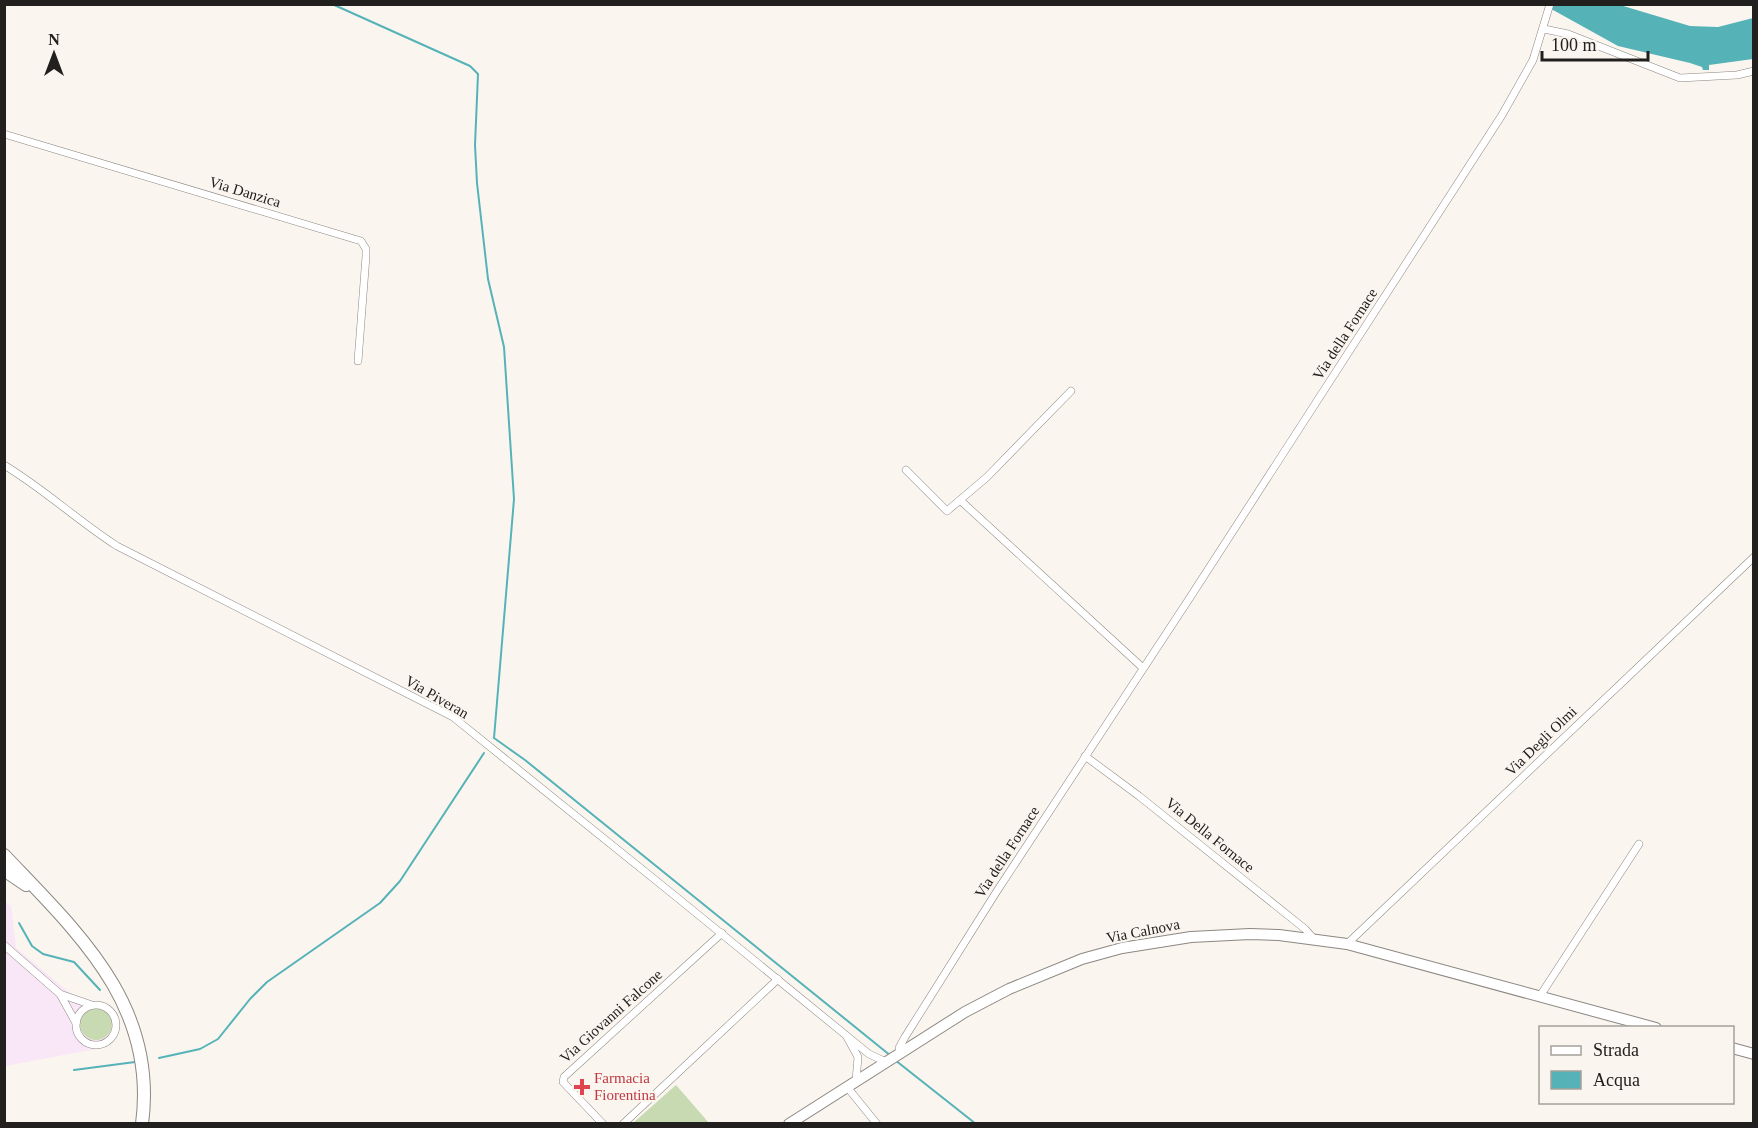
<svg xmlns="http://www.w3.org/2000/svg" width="1758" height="1128" font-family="Georgia,serif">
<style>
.commercial{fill:#f9e6f6}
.green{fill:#c7dab2}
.water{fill:#55b3b8}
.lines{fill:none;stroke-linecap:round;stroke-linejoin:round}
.stream{stroke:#55b3b8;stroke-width:2}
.street-casing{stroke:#8c8782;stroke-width:8}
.secondary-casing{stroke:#8c8782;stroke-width:12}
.highway-casing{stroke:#8c8782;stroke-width:14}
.street{stroke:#fff;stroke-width:7}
.secondary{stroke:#fff;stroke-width:10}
.highway{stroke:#fff;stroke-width:12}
.health-dot{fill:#e0444e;stroke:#fbf5ef;stroke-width:2}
.labels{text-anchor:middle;stroke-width:4.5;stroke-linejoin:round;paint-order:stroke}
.street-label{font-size:15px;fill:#22201e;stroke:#fbf5ef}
.health-label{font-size:15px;fill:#be3a42;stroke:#fbf5ef;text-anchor:start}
</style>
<rect width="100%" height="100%" fill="#fbf5ef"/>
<path class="commercial" d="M4,901L11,906L16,948L70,993L83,999L108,1006L116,1013L120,1026L117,1036L107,1047L5,1066Z"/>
<g class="green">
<circle cx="96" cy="1024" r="16"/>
<path d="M676,1085L709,1123H633Z"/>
</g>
<path class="water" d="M1544,5H1620L1690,26L1718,27L1753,18V59L1709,65V70H1703L1702,67L1690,63L1618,46Z"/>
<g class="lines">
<g class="stream">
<path d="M332,4L470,66L478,74L475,145L477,183L488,279L504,347L514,499L494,738L525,760L891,1056"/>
<path d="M19,923L32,946L43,954L74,962L100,990"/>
<path d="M159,1058L200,1049L218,1039L250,999L267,982L380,903L400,881L484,753"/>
<path d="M895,1060L976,1124"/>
<path d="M74,1070L135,1062"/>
</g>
<g class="street-casing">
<g id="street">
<path d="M1544,29L1568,34L1680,78L1737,75L1754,71"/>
<path d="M4,134L361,241L366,249V256L358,361"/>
<path d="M1071,391L987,477L960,500L1143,668"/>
<path d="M4,465C44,489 78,521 117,546L453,717L674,895L869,1054L886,1062"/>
<path d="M906,470L947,511L960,500"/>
<path d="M1085,756L1139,796L1305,929L1314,939"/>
<path d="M1347,944L1754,557"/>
<path d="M4,945L60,994L92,1005"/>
<path d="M60,994L76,1023"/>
<path d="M1540,996L1639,844"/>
<circle cx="96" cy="1025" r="20"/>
<path d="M847,1037L858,1057L856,1081"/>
<path d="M900,1053L899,1048L905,1037L997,891L1189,599L1502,115L1533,60L1550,4"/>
<path d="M847,1087L877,1124"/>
<path d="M603,1124L563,1082L564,1077L722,933"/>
<path d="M623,1124L778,979"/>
</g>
</g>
<g class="secondary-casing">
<g id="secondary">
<path d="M1732,1048L1754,1054"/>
<path d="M789,1124L965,1012L1009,989L1082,959L1122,948L1191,937L1250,934L1279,935L1347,944L1656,1028"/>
</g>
</g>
<g class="highway-casing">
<g id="highway">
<path d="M4,855C78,933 158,1005 142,1124"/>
<path d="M4,870L26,885"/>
</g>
</g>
<use href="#street" class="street"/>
<use href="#secondary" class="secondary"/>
<use href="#highway" class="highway"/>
</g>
<path class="health-dot" d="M579 1078h6v6h6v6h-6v6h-6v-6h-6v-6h6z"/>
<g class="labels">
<g class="street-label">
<text transform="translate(245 192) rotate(17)" y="5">Via Danzica</text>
<text transform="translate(1345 334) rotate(-57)" y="5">Via della Fornace</text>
<text transform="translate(437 697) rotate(30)" y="5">Via Piveran</text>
<text transform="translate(1541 741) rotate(-44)" y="5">Via Degli Olmi</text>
<text transform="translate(1210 835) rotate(39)" y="5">Via Della Fornace</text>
<text transform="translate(1007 852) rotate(-57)" y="5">Via della Fornace</text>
<text transform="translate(1143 931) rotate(-11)" y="5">Via Calnova</text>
<text transform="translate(611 1016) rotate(-42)" y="5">Via Giovanni Falcone</text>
</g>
<g class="health-label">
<text x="594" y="1083">Farmacia<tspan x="594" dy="17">Fiorentina</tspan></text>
</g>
</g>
<rect width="1758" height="1128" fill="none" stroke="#22201e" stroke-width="12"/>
<rect x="1539" y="1026" width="195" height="78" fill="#fbf5ef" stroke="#a4a09b" stroke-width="1.5"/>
<rect x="1551" y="1046" width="30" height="9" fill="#ffffff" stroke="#a4a09b" stroke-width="1.5"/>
<text x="1593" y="1056" font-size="18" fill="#22201e">Strada</text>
<rect x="1551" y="1071" width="30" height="18" fill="#55b3b8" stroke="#a4a09b" stroke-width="1.5"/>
<text x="1593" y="1086" font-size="18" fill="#22201e">Acqua</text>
<g transform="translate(54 54)" stroke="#fbf5ef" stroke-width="4.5" paint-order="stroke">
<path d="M0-4.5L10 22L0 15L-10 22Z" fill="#22201e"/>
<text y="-9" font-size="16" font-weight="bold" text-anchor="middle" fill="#22201e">N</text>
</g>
<path d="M1542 51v9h106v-9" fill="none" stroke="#22201e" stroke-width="3"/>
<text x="1551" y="51" font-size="18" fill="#22201e" stroke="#fbf5ef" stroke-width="4.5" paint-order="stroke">100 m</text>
</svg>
